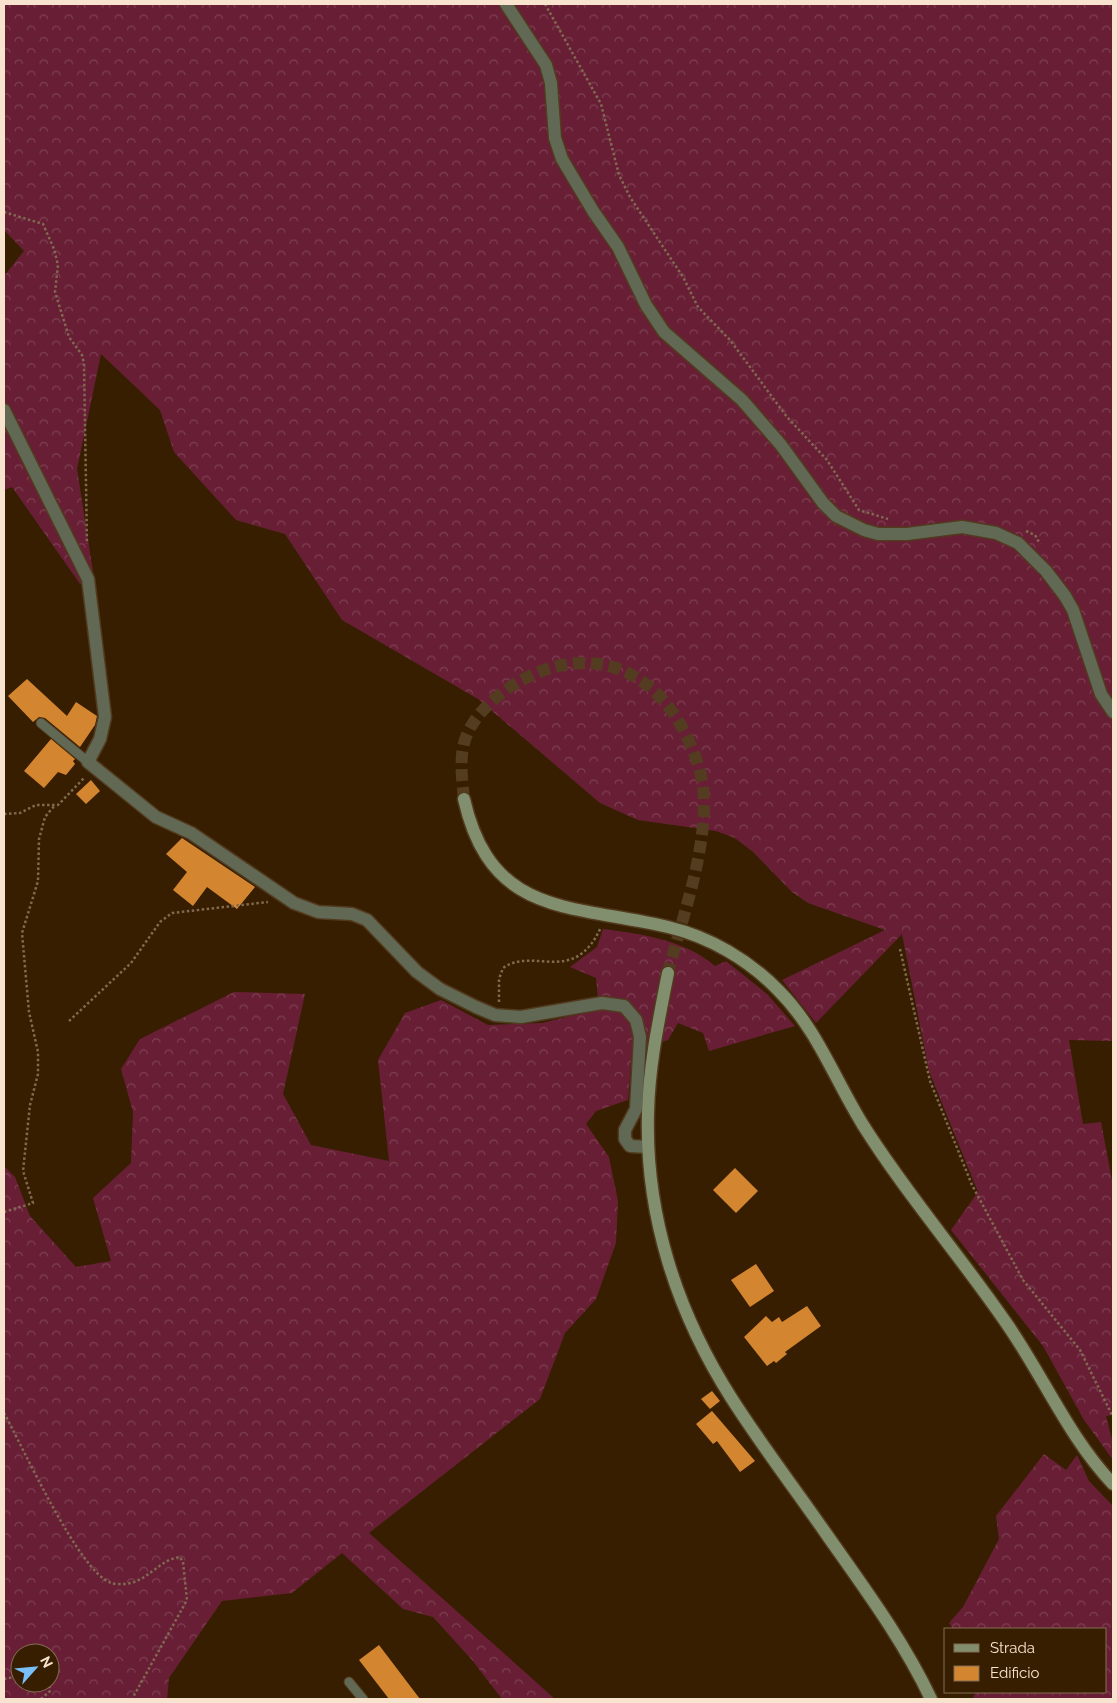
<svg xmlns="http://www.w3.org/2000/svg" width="1117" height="1703" font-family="Raleway,sans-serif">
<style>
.forest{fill:url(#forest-crowns);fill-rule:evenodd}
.building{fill:#d3862f}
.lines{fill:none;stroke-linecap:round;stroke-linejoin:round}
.secondary-tunnel{stroke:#543c20;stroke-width:12;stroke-dasharray:12 6;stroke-linecap:butt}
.service-casing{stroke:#523a1e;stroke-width:11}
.minor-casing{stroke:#523a1e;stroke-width:15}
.tertiary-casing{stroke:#523a1e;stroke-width:15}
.secondary-casing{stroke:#523a1e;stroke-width:15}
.path{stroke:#816a50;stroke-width:2.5;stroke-dasharray:2.5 2.5;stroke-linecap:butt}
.service{stroke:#616854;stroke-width:9}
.minor{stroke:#616854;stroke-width:12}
.tertiary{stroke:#616854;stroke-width:12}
.secondary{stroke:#828f6e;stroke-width:12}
</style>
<defs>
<pattern id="forest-crowns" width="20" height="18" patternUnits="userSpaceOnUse" patternTransform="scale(1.25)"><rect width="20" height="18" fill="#681f36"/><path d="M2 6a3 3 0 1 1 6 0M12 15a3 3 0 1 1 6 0" fill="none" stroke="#7e3f52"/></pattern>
</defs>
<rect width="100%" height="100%" fill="#371e01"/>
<g class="forest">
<path d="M4,4H1113V1041L1069,1040L1083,1124L1101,1122L1113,1186V1415L1106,1416L1113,1443V1460L1084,1420L1043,1346L951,1230L978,1192L929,1071L902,934L816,1023L782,980L885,930L808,903L792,892L753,852L735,838L716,831L638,820L600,803L478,699L342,620L285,534L236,520L174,452L160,410L101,354L77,469L94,578L80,584L12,487L4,490V276L24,251L4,230Z"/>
<path d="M603,929C642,934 685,940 715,966L726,961L767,994L795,1026L709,1051L703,1033L678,1023L668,1040L632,1050L628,1100L596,1111L586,1124L609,1157L618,1201L616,1243L596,1299L565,1333L540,1399L369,1533L555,1699H502L472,1660L433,1617L403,1609L342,1553L292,1593L222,1601L169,1678L167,1699H4V1166L15,1177L30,1216L76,1267L111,1261L93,1198L131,1163L133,1112L121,1069L140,1039L234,992L305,994L283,1094L311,1145L389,1161L378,1060L405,1013L441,1000L488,1025L542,1023L599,1009L596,978L570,967L597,947ZM20,1653H50V1683H20Z"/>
<path d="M1044,1454L1066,1470L1077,1455L1089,1481L1113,1506V1699H975L973,1697L976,1692H1106V1629H953L949,1623L963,1607L999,1539L996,1516Z"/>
</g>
<g class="building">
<path d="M27,679L67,716L76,702L97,716L95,725L80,747L45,718L39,717L33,722L8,696Z"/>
<path d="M51,739L75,759L73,761L75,764L66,775L58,772L44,788L24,771Z"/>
<path d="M91,780L100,791L86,804L76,794Z"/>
<path d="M182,838L255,887L237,909L207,887L193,906L173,890L187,872L166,854Z"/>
<path d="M735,1168L758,1191L736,1213L713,1190Z"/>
<path d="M756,1264L774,1291L750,1307L731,1280Z"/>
<path d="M807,1306L821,1326L785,1352L787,1354L776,1363L774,1361L767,1366L744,1337L766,1316L772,1322L779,1317L782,1322Z"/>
<path d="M712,1391L720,1401L710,1409L701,1399Z"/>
<path d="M712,1411L755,1461L740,1472L717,1441L713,1444L696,1424Z"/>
<path d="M379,1645L420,1699H389L359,1660Z"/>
</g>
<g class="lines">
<path class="secondary-tunnel" d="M464,799C462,777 458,753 468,732C478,711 501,691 522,680C591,643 654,668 687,737C697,758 704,779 704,803C704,860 682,918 668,973"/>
<g class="service-casing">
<g id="service">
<path d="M41,723L88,762"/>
<path d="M349,1682L363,1699"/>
</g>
</g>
<g class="minor-casing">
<path id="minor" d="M4,410L88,579L105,717L100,739L88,762L156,817L191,833L294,903L318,912L352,914L367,920L417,972L440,989L476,1007L495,1015L521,1017L602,1003L624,1006L636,1020L640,1037L636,1109L625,1130V1139L630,1146L648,1147"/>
</g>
<g class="tertiary-casing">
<path id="tertiary" d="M506,4L546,65L551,83L555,138L562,159L593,211L618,247L646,305L664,332L742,400L781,445L823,503L836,516L864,530L878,534H907L962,527L996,533L1018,543L1046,571L1065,596L1073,610L1101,694L1113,712"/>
</g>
<g class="secondary-casing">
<g id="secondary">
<path d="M464,799C491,918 572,904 668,927C710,937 749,960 779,991C817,1029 835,1080 863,1125C907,1195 962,1258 1009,1327C1044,1378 1070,1439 1113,1484"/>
<path d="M668,973C659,1019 649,1065 648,1113C645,1215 677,1313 732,1399C762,1446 796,1490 827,1535C865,1589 903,1640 931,1699"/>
</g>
</g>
<g class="path">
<path d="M545,4L601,104L619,175L630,197L683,277L698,307L730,340L787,417L827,460L859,510L888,519"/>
<path d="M4,212L43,224L54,249L58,265L55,292L69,337L82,355L84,364L87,544"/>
<path d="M1026,531L1035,535L1040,544"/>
<path d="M4,814L20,813L36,805H58L85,777"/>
<path d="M900,949L930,1081L972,1185L1023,1280L1080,1350L1113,1417"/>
<path d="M499,1002V979L503,968C534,946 574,987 601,927"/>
<path d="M69,1021L131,963L160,922L172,913L268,902"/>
<path d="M4,1212L33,1203L23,1171L30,1105L38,1074V1052L29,1012L22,933L38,881L39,839L45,817L55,805"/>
<path d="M4,1413C23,1447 79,1572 111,1583C114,1584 119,1584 123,1584C146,1584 159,1559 180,1557L183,1562L187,1600L132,1699"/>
<path d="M4,1679L20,1676"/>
<path d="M41,1699L50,1691L49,1683"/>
</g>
<use href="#service" class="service"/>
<use href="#minor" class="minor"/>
<use href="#tertiary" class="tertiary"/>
<use href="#secondary" class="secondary"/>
</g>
<rect width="1117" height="1703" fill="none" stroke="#f8e3cf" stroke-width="10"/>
<rect x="944" y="1628" width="162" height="65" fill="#371e01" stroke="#846d53"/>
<rect x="954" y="1644" width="25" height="8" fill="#828f6e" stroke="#846d53"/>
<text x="990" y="1653" font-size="15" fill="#f8e3cf">Strada</text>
<rect x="954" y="1666" width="25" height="15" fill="#d3862f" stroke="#846d53"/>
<text x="990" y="1678" font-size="15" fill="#f8e3cf">Edificio</text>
<g transform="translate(35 1668) rotate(63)"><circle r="24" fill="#371e01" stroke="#846d53"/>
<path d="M0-4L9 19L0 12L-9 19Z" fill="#79bff8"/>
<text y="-8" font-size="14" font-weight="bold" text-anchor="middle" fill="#f8e3cf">N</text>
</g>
</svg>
